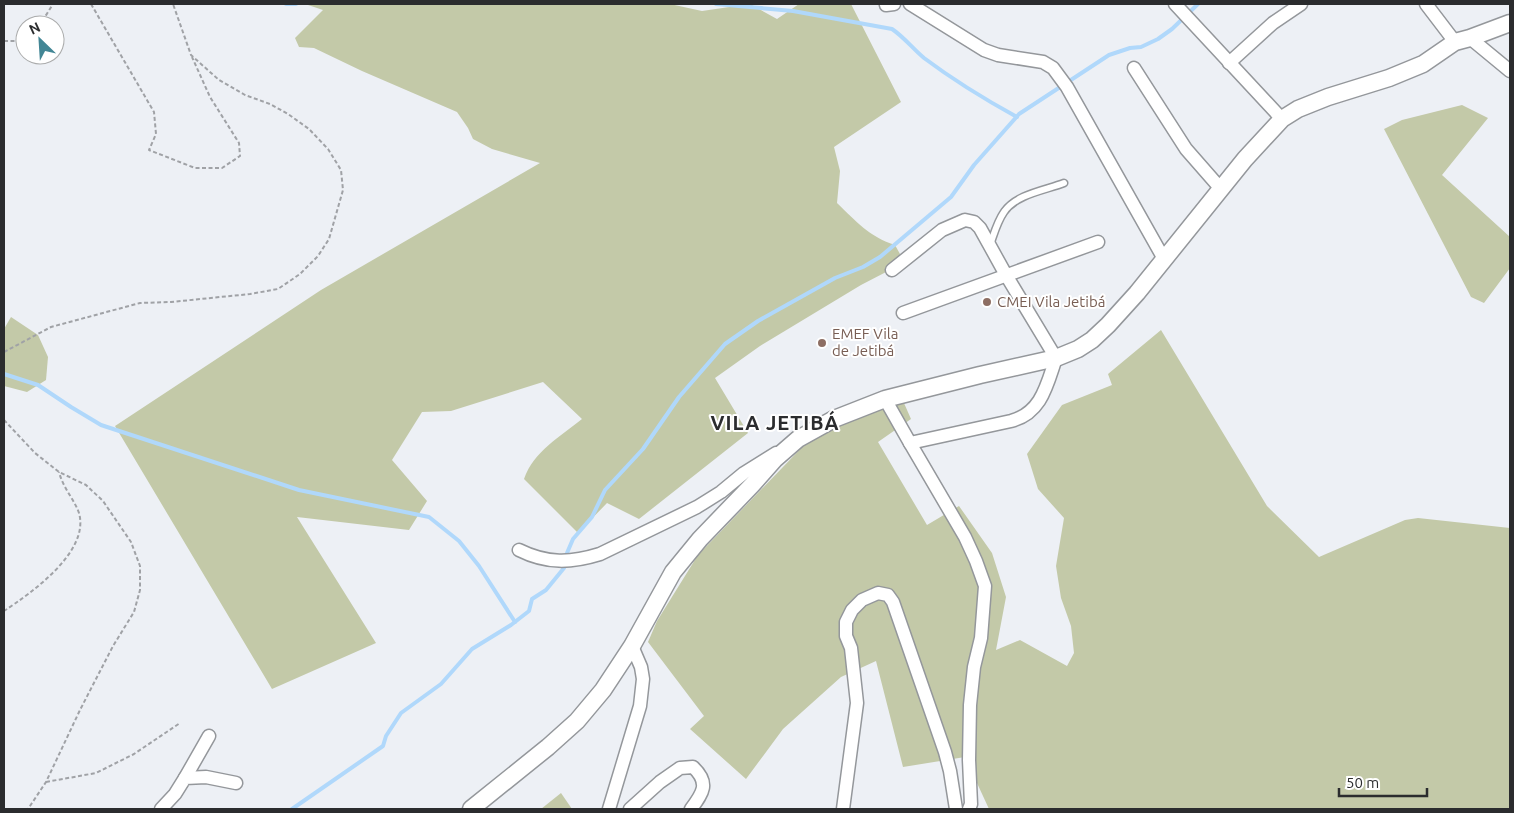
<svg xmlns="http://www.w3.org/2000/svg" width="1514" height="813" font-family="Ubuntu,sans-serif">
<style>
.green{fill:#c3c9a8}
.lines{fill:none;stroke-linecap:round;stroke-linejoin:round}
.stream{stroke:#b0d8fb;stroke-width:4}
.service-casing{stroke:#94979b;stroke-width:9}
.minor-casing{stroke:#94979b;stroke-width:15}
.tertiary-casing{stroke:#94979b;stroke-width:19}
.path{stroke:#a0a2a6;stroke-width:2;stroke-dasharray:4 2.5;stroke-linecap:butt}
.service{stroke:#fff;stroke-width:6}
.minor{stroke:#fff;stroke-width:12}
.tertiary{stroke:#fff;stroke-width:16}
.education-dot{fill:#8d6e63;stroke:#fff;stroke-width:2}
.labels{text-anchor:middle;stroke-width:4;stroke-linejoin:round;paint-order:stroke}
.education-label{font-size:15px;fill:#785e54;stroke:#fff;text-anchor:start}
.district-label{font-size:20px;font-weight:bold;letter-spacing:1px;fill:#2b2c2e;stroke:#fff}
</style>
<rect width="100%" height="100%" fill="#edf0f5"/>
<g class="green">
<path d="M305,4H670L702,11L750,4L777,19L799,4H851L901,102L834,147L840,171L837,203C857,222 868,236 895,245L900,254L888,271L861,285L760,346L715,378L748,433L639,519L607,503L578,533L524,479C534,451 560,437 582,419L543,382L451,411L422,412L392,460L427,501L409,530L297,517L376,643L272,689L115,426L321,290L540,163L492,149L473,139L468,128L457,112L362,71L314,48L299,47L295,38L323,10Z"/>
<path d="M1462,105L1488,118L1442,175L1510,237V268L1484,303L1471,297L1384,129L1402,120Z"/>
<path d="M11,317L38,335L48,357L46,380L27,392L4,386V329Z"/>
<path d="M1161,330L1267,506L1319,557L1405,520L1418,518L1510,528V809H989L965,757L903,767L876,661L841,677L783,729L746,779L690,729L704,716L648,642L657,621L698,555L809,440L900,394L911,419L878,442L927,525L959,506L992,553L1006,597L996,650L1020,640L1067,666L1074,653L1071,626L1061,598L1056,566L1064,518L1038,489L1027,454L1062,405L1112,385L1108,374Z"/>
<path d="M561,793L572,809H541Z"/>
</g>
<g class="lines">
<g class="stream">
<path d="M286,4H296"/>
<path d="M716,4L793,11L892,29C904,37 913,49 924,58C952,79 986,100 1017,117"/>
<path d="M4,374L38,385L71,407L101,425L299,490L429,517L459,541L479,566L515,622"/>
<path d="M567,553L573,539L592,517L605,490L643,449L679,397L725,344L758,321L835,278L863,267L880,257L951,197L974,165L1019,114L1109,55L1130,48L1141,47L1158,39L1172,29L1198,4"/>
<path d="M292,809L383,746L386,736L401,713L441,684L472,649L511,625L529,611L532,599L546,590L564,568"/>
</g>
<g class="service-casing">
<path id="service" d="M990,245C994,234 997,222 1004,212C1016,194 1046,190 1064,183"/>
</g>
<g class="minor-casing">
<g id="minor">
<path d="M910,4L984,50L998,55L1043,62L1053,68L1067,87L1164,259"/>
<path d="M1175,4L1282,119"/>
<path d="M1426,4L1455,42"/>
<path d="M886,5L894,4"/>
<path d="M1470,38L1510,71"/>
<path d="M1229,63L1273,23L1301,4"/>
<path d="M1134,68L1186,149L1221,189"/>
<path d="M903,313L1098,242"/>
<path d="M885,399L910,443L1011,421C1042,413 1047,384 1056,358L1006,275L980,228L974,222L965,220L942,230L892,270"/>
<path d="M910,443L965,537L976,561L985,586L981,638L974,667L970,705L969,760L971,804L969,809"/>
<path d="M519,550C547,564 571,563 600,554L697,507L721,492L744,473L776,453"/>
<path d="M185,778L209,736"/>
<path d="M161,809L175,794L185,778L206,777L236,783"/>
<path d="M609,809L640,706L643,679L641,667L632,646"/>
<path d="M630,809L660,782L680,768L693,767C710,783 703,793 691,809"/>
<path d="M843,809L857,703L851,648L846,636V622L852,610L862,600L878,593L888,595L893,602L945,752L950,771L956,809"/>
</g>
</g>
<g class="tertiary-casing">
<path id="tertiary" d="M471,809L548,747L577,721L603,690L632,646L673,572L700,539L752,485L775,459L798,439L834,419L885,399L980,375L1056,358L1078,349L1092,340L1108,325L1137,293L1245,159L1282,119L1298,109L1328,97L1389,78L1423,64L1455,42L1470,38L1510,23"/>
</g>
<g class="path">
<path d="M91,4L154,112L156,134L149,150L195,168H222L240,156L239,143L210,97L192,57"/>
<path d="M37,25L43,20L53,4"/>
<path d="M4,41H19L25,35"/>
<path d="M4,352L51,327L140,303L171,302L250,294L278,289L300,274L318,256L329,239L343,190L341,170L328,149L309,129L288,114L270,104L245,95L219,80L191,55L173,4"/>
<path d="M4,420L35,453L59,472L86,485L103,501L131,542L140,566V590L134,612L113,646L80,710L46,782L28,809"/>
<path d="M4,611C31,593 90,552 79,513C74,499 63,488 59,472"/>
<path d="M46,782L96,773L134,754L180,723"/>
</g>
<use href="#service" class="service"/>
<use href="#minor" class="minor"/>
<use href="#tertiary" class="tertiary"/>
</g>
<g class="education-dot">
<circle cx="987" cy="302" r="5"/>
<circle cx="822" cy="343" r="5"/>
</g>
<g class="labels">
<g class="education-label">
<text x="997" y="307">CMEI Vila Jetibá</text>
<text x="832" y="339">EMEF Vila<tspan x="832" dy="17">de Jetibá</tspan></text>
</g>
<g class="district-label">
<text x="775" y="430">VILA JETIBÁ</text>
</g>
</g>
<rect width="1514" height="813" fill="none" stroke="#2b2c2e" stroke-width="10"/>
<g transform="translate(40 40) rotate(335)"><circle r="24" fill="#ffffff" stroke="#aaabab"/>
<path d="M0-4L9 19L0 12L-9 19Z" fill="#428695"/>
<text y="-8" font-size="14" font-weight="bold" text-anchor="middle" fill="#2b2c2e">N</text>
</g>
<path d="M1339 788v8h88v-8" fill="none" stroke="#2b2c2e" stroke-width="2.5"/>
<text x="1346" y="788" font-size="15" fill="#2b2c2e" stroke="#ffffff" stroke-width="4" paint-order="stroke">50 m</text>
</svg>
